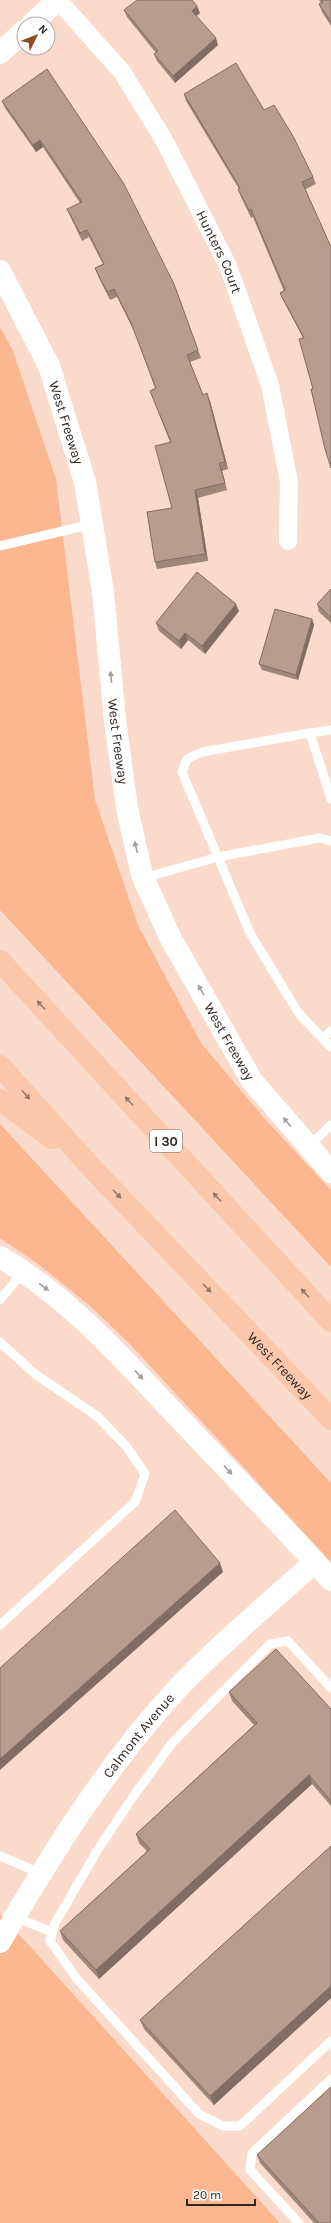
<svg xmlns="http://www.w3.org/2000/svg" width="331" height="2223" font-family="Karla,sans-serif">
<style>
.green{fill:#fcb791}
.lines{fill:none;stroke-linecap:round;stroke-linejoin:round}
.lane{stroke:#fff;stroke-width:9}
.street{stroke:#fff;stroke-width:18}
.secondary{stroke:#fff;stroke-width:22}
.highway{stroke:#fcc8ac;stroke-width:22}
.wall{fill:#9e8679}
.shaded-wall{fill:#816d63}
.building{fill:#b89c8d;stroke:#816d63}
.oneway{fill:#a29d9b}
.oneway2{fill:#967766}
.labels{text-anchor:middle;stroke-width:4;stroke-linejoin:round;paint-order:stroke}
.shield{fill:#fff;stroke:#6f6763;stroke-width:1}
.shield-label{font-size:13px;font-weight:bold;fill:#312620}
.street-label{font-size:14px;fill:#312620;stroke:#fff}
</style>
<rect width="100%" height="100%" fill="#fadbcb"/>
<g class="green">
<path d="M0,327L13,351L56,479L95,800L138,925L201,1043L264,1118L331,1190V1267L0,910Z"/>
<path d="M0,1124L331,1483V1562L130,1344L90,1306L38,1264L0,1238Z"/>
<path d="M0,1914L26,1942L280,2223H0Z"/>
</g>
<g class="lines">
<g class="lane">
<path d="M0,546L92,524"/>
<path d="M310,733L331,730"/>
<path d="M331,799L310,733L202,752L187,759L182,772L250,933L299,1014L331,1047"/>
<path d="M143,878L218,857L320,838L331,841"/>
<path d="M323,1038L331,1031"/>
<path d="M309,1146L331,1125"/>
<path d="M0,1300L23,1272"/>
<path d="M0,1342L35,1374L97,1416L126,1446L145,1474L135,1502L0,1625"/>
<path d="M331,1688L288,1641L270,1644L173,1742L135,1794L97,1851L55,1923L50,1941L77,1979L199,2114L223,2126H240L331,2041"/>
<path d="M0,1856L40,1873"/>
<path d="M15,1917L52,1932"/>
<path d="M299,2223L250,2170L252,2153L331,2079"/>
</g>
<path class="street" id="s1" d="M58,0L122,72L164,140L228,266L270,385L289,482L288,541"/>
<g class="secondary">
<path d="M32,24L58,0"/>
<path d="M0,53L24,31"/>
<path id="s2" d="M0,271L49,366L85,482L103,592L115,720L127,808L142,875L171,939L252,1081L331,1172"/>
<path d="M0,1257C69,1297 123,1359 177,1416C229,1471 281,1524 331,1580"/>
<path id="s3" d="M0,1942C52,1853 107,1765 177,1689C220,1644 268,1604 315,1562"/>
</g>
<g class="highway">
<path d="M0,961L331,1321"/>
<path id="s4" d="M0,1066L90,1166L331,1419"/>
<path d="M0,1100L52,1138"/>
</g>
</g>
<g class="wall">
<path d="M319,0H331V26L322,12L319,4L321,3Z"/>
<path d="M197,6L200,13L196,16L218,45L175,83L157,61L154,54L156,53L127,17L124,10Z"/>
<path d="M47,69L174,284L201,358L190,362L203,395L210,401L228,469L222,471L227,490L198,498L208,561L157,569L155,562L172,508L170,442L150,391L155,388L134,331L117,297L110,300L98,276L95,268L103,264L89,237L82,241L70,216L67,209L80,203L43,147L36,152L5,108L2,101Z"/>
<path d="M184,94L264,110L313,177L316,184L306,189L313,389L303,338L283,300L280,293L284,291L253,217L251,218L241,197L238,189H239L186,101Z"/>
<path d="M331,589V623L319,612L317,604Z"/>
<path d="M239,611L205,654L188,640L181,649L159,631L156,623Z"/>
<path d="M312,619L314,625L298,680L262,670L259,664Z"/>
<path d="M229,1692L331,1709V1806L312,1784L99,1979L63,1940L60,1931L147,1851L139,1843L136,1834L254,1725L232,1701Z"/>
<path d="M331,1846V1998L214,2105L144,2029L140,2020Z"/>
<path d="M257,2155L331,2223H314L260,2163Z"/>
</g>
<g class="shaded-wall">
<path d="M197,6L200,13L194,18L192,11Z"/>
<path d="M216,38L218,45L175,83L173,76Z"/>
<path d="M40,140L43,147L36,152L33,145Z"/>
<path d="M207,393L210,401L228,469L225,462Z"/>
<path d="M219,463L222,471L227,490L225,483Z"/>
<path d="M195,490L198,498L208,561L205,554Z"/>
<path d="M236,604L239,611L205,654L202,646Z"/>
<path d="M312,619L314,625L298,680L296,675Z"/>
<path d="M185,633L188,640L181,649L179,641Z"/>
<path d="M220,1563L223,1572L0,1770V1759Z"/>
<path d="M309,1775L312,1784L99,1979L96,1970Z"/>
<path d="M331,1986V1998L214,2105L210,2096Z"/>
</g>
<g class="building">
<path d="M137,0H192L197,6L192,11L216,38L173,76L154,54L158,51L124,10Z"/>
<path d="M322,0H331V22L319,4L323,2Z"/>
<path d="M236,63L264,110L274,105L293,136L313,177L302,182L331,247V468L325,449L311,389H313L299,339L304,338L280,293L285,290L251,209L249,210L238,189L240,188L184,94Z"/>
<path d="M47,69L124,184L174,284L198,350L187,355L203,395L207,393L225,462L219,463L225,483L195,490L205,554L155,562L147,512L172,508L155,446L171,442L150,391L156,388L131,323L114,289L107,292L95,268L104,264L87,230L80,233L67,209L82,202L40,140L33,145L2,101Z"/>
<path d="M197,572L236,604L202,646L185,633L179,641L156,623Z"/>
<path d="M331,589V618L317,604Z"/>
<path d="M275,609L312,619L296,675L259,664Z"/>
<path d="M175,1510L220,1563L0,1759V1668Z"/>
<path d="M276,1649L331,1709V1801L309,1775L96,1970L60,1931L150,1849L136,1834L257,1723L229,1692Z"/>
<path d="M331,1846V1986L210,2096L140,2020Z"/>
<path d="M331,2087V2223H319L257,2155Z"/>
</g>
<defs><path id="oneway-solid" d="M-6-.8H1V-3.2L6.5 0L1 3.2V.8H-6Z"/></defs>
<g class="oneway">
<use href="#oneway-solid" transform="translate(111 677) rotate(-96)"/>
<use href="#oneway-solid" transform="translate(136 847) rotate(-103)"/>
<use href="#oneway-solid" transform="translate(201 990) rotate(-120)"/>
<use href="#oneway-solid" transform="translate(287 1122) rotate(-130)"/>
<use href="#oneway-solid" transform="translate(44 1287) rotate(38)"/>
<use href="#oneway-solid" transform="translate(139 1375) rotate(47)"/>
<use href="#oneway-solid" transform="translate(228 1470) rotate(47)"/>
</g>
<g class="oneway2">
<use href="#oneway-solid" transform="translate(41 1005) rotate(-133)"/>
<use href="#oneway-solid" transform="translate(26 1095) rotate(48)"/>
<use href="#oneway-solid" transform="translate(129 1101) rotate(-133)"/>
<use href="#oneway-solid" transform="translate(117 1194) rotate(46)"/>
<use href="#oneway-solid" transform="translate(217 1197) rotate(-133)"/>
<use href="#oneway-solid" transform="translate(207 1288) rotate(46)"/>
<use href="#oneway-solid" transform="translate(305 1293) rotate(-133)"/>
</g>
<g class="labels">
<rect class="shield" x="150" y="1130" width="32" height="22" rx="3"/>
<g class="shield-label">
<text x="166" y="1146">I 30</text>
</g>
<g class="street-label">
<text dy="5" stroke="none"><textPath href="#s1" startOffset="301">Hunters Court</textPath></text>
<text dy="5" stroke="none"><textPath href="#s2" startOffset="166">West Freeway</textPath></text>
<text dy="5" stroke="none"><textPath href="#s2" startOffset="490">West Freeway</textPath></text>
<text dy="5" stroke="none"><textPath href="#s2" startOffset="814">West Freeway</textPath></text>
<text dy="5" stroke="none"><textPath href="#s4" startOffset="410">West Freeway</textPath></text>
<text dy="5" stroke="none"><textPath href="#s3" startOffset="249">Calmont Avenue</textPath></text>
</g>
</g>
<g transform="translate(36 36) rotate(47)"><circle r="19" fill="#ffffff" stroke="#ada8a6"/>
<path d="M0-3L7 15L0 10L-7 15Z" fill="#8f4a1f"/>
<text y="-6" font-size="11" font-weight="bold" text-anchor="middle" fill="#312620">N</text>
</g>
<path d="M187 2199v6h68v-6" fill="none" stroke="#312620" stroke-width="2"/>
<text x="193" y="2199" font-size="12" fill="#312620" stroke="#ffffff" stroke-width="3" paint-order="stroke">20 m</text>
</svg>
